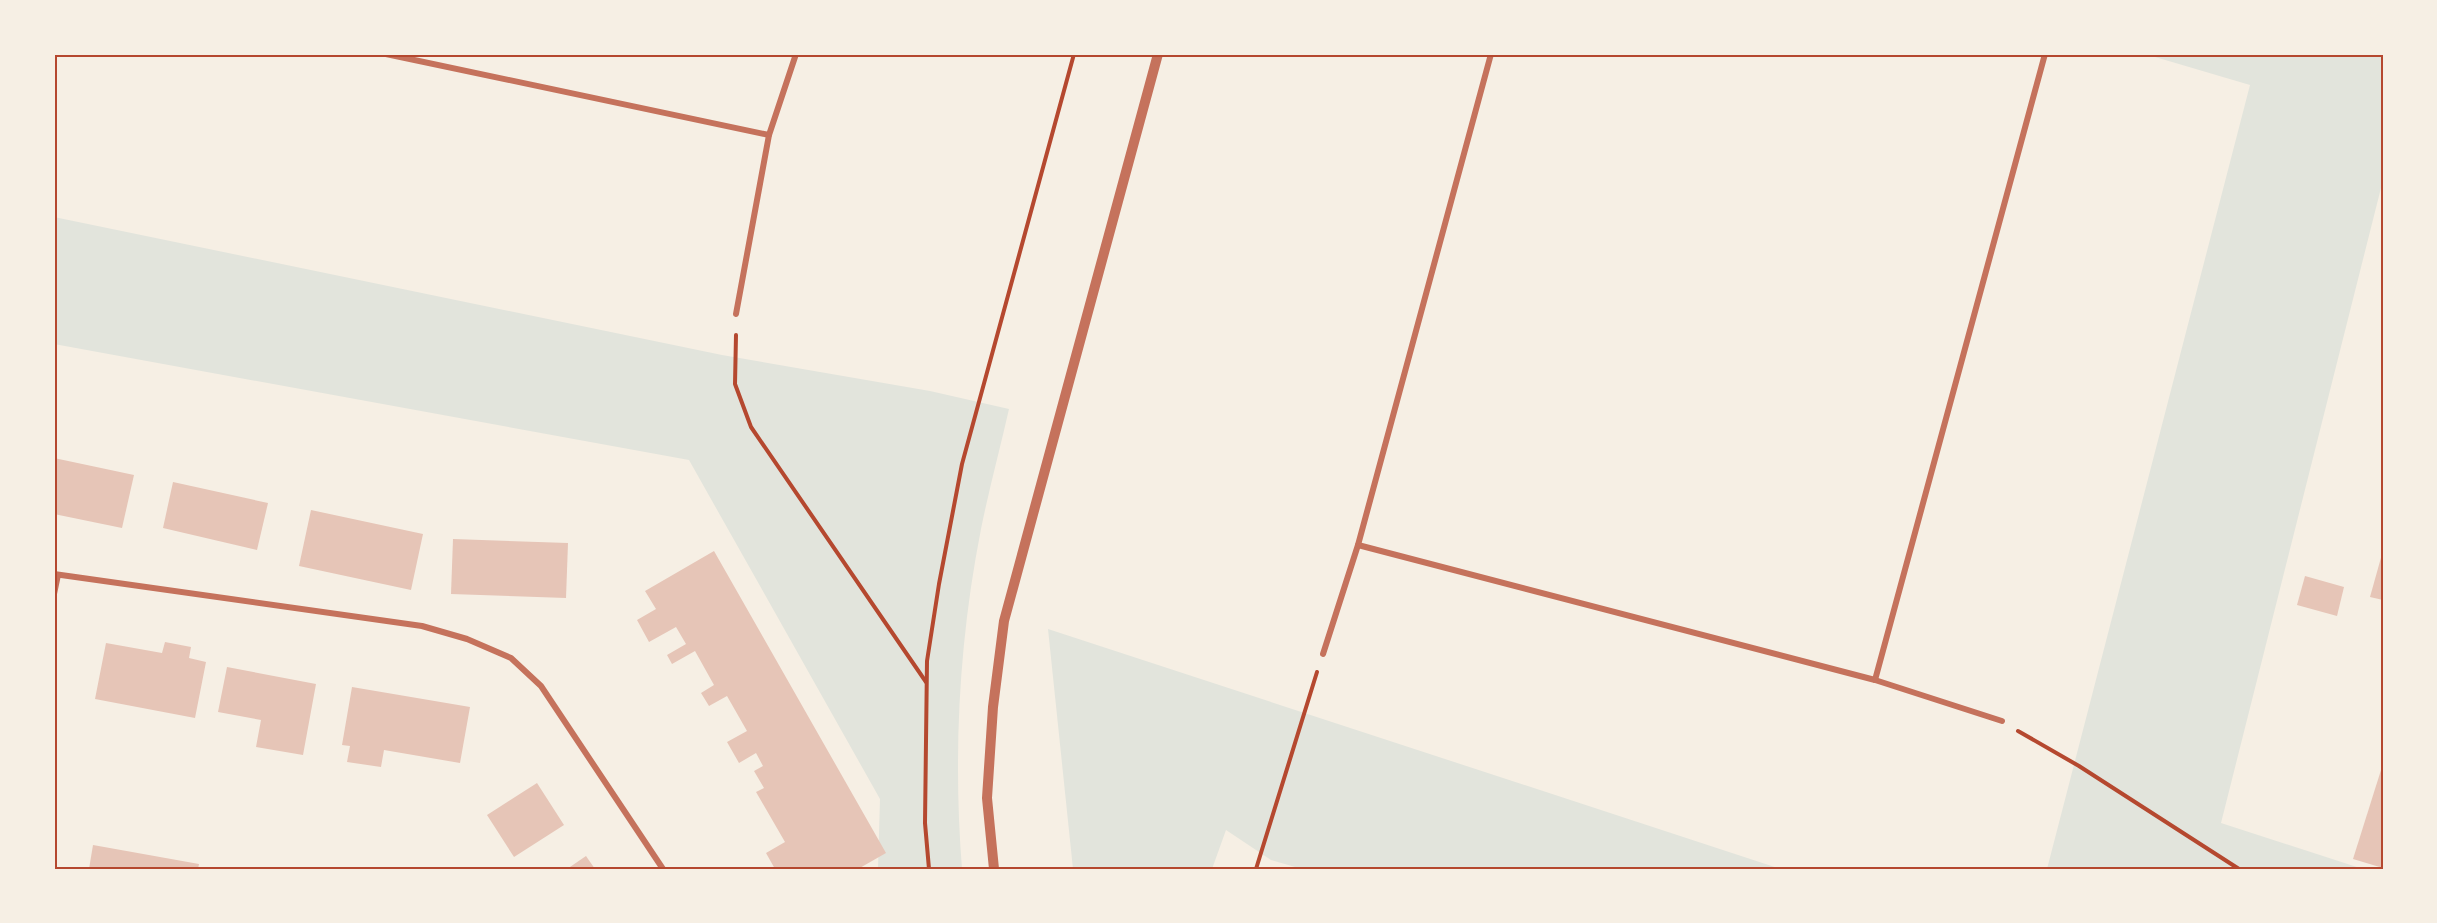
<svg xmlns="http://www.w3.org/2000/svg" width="2437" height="923" font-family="Signika,sans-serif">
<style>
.green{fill:#e2e4dc}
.building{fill:#e6c5b7}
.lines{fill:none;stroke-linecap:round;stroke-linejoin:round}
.path{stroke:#b5482f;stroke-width:4}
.minor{stroke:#c5725c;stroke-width:6}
.tertiary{stroke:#c5725c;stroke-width:10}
.neatline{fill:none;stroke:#b5482f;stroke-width:2}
</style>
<rect width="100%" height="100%" fill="#f6efe4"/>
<g class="green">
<path d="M2145,54H2383V180L2221,823L2363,869H2047L2250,85Z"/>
<path d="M54,217L722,355L930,391L1009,409C1000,449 989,489 981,529C959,640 953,756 962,869H878L880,799L689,460L54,344Z"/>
<path d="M1048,629L1781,869H1302L1271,860L1226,830L1212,869H1073Z"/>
</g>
<g class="building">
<path d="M54,458L134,475L122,528L54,514Z"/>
<path d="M173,482L268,503L257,550L163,528Z"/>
<path d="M311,510L423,534L411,590L299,566Z"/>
<path d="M453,539L568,543L566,598L451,594Z"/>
<path d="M714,551L886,853L858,869H775L766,853L785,842L756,792L764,788L754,771L763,766L756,753L739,763L727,742L747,731L727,696L709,706L701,693L714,685L695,651L672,664L667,655L686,644L676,627L649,642L637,620L656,609L645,591Z"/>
<path d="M2382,554H2383V600L2370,597Z"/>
<path d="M2305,576L2344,587L2337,616L2297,605Z"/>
<path d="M165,642L191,647L189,658L206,662L195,718L95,699L106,643L162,653Z"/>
<path d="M227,667L316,684L303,755L256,747L261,720L218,712Z"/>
<path d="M352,687L470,707L460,763L384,750L381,767L347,762L350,746L342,745Z"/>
<path d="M2381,770L2383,771V868L2353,859Z"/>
<path d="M537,783L564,825L514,857L487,815Z"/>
<path d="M93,845L199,864L198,869H89Z"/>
<path d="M586,856L595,869H567Z"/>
</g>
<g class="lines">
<g class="path">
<path d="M736,335L735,384L751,427L926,682"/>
<path d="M2018,731L2079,766L2239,869"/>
<path d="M929,869L925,823L927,661L939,584L962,464L1074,54"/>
<path d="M1256,869L1317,672"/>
</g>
<g class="minor">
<path d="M386,54L769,135"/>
<path d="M736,314L769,135L796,54"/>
<path d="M1358,545L1875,680L2002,721"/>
<path d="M54,574L422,626L467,639L511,658L541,686L663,869"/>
<path d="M54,594L58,575"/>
<path d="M1323,654L1358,545L1491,54"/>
<path d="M1875,680L2045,54"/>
</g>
<path class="tertiary" d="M994,869L987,798L993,707L1004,621L1158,54"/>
</g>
<rect width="2437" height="923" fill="none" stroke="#f6efe4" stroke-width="111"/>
<rect x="56" y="56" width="2326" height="812" class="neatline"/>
</svg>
